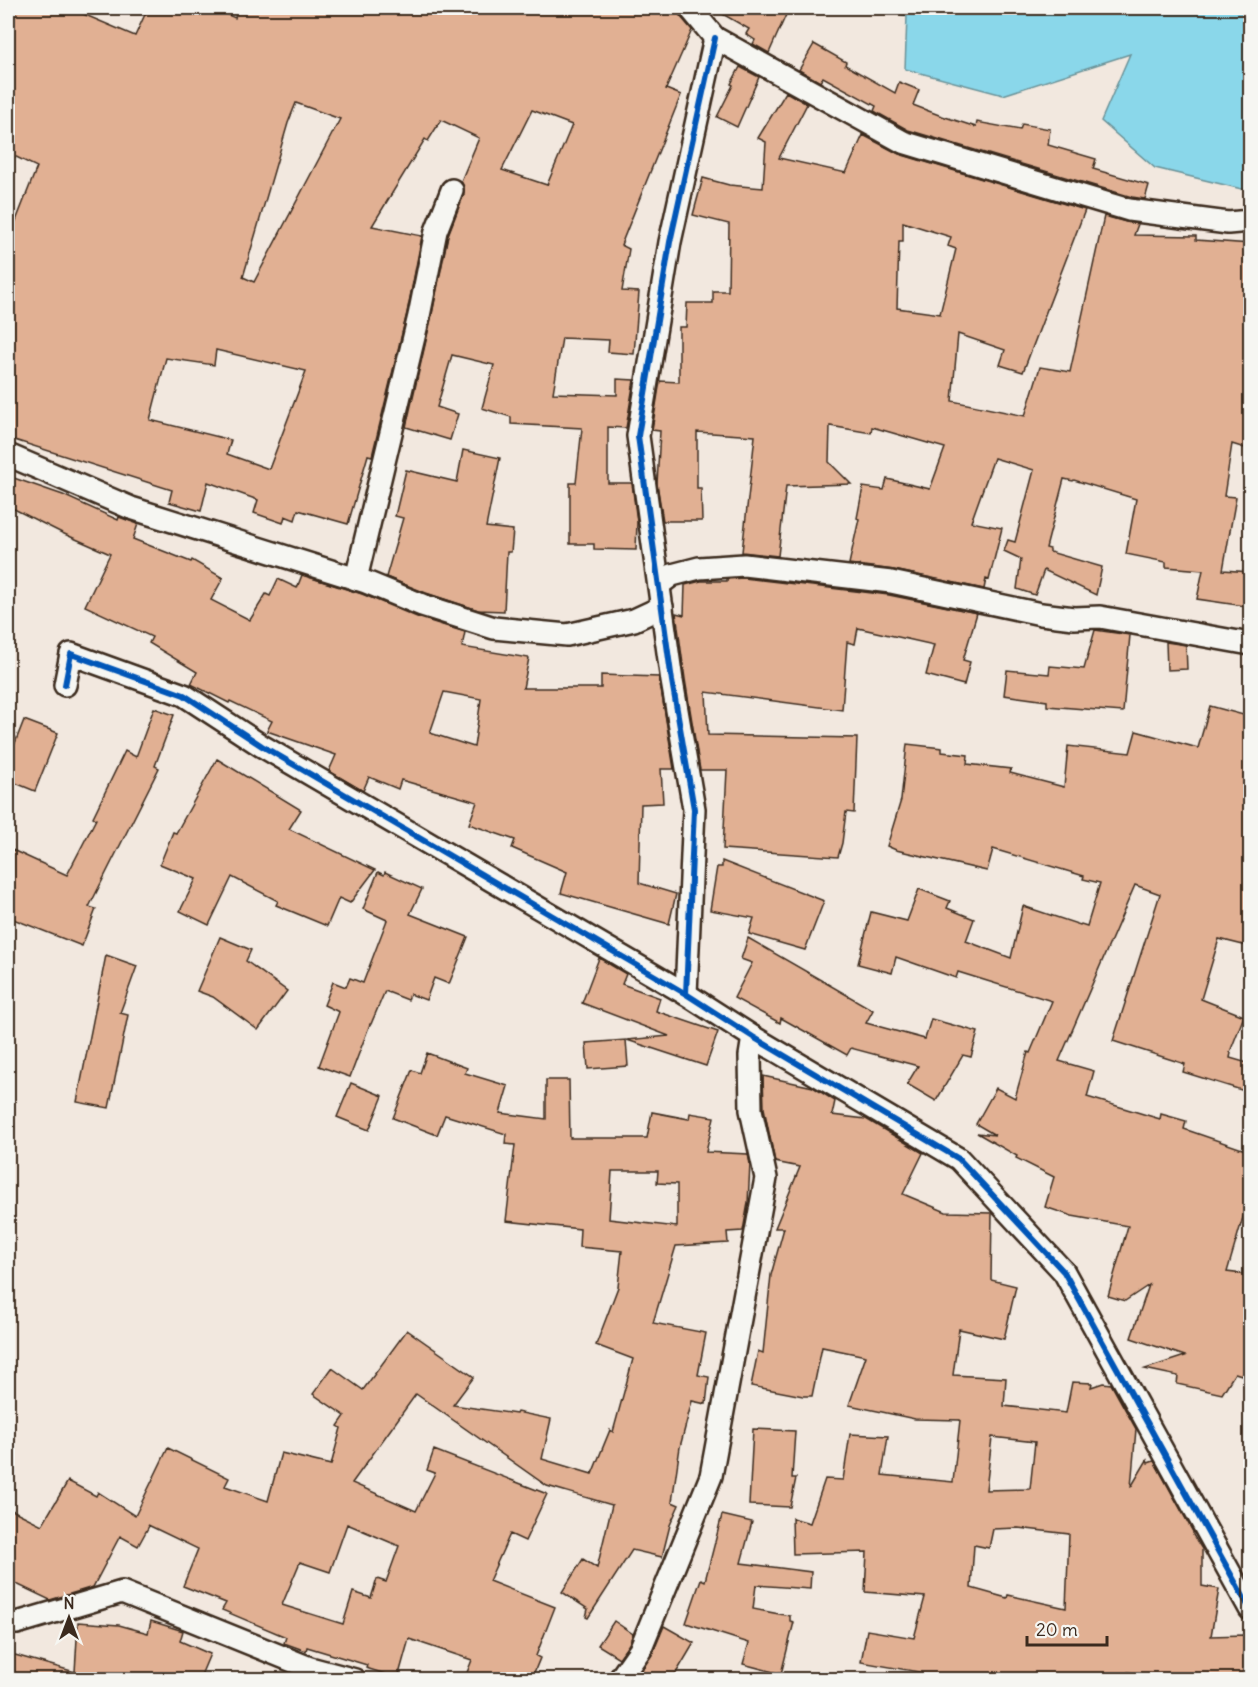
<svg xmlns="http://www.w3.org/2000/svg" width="1258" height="1687" font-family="Delius,sans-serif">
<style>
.water{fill:#8ad7ea;stroke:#6a9298;stroke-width:1.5}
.building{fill:#e1b093;stroke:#3b2a1e;stroke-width:1.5;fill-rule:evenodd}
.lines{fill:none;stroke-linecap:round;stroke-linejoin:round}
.street-casing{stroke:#3b2a1e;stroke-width:26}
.street{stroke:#f6f6f2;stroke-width:21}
.cycleway-casing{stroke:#f6f6f2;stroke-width:10}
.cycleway{stroke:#0057b8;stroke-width:6}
</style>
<rect width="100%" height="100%" fill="#f2e8df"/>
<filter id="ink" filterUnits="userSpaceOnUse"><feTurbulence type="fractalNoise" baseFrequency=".0167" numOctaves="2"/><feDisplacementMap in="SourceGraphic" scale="12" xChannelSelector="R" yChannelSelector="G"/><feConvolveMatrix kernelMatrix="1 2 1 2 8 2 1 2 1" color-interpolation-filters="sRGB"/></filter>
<g filter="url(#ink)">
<path class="water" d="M879,8H1250V191L1155,168L1101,121L1130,54L1003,95L905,69L907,16Z"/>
<g class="building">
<path d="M18,8H69L135,36L148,8H212L235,18L237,8H678L680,16L692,30L666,89L681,95L621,245L629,249L622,291L639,292L634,354L608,352L609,340L562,338L553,393L617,395V379L634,380L626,428L608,427V483H632L637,522L636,550L594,549V544H570V483H576L582,428L511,424V417L482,408L494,365L452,355L437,407L458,414L450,440L406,427L431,319L448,235L464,194V188L461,181L479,138L441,120L428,141L425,139L372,226L422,236L407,313L372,456L368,455L348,524L298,510L295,520L285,516L283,523L254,513L258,500L208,482L201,511L169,502L172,490L8,438V229L12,231L37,167L8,153V25ZM296,103L340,119L254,282L243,277L288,123ZM532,110L572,125L547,185L502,170ZM216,350L306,371L269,469L227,454L231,440L150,420L166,358L214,365Z"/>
<path d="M712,8H789L769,53L753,44L755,40L746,34L749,29Z"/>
<path d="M814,44L846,62L845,65L895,93L899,82L919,90L913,105L939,115L976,127L977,122L1020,130L1022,124L1050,129L1048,145L1096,159L1093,169L1149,185L1145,199L1132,197L908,130L874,111L876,106L823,77L820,82L799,70Z"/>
<path d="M740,67L759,77L737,127L717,117L733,85L731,84Z"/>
<path d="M786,92L807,104L779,158L846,173L863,135L899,154L1085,210L1023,372L1000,365L1005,350L958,334L952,401L1025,416L1040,367L1070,372L1104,216L1126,222L1138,224L1134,235L1196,236V240L1251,244V450L1232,444L1224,496L1236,497L1223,570L1251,572V607L1197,599L1203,570L1166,567V562L1126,554L1136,499L1074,480L1073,481L1064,479L1046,548L1050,549V552L1102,567L1096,595L1044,570L1035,595L1017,589L1021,559L1004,551L1008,540L1015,542L1034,470L994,458L971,522L1002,528L989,580L986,579L984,589L894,570L849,564L859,519L857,518L863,487L884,490L887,479L930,489L945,448L872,427L871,433L830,426L829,462L851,484L786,486L778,556L742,552L755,436L697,432V488H701L702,521H663L657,484L660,431L652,430L660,381L679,382V327H686L687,303H713V291H728L729,224L693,215L703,178L729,185L763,188L766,142L758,138ZM903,222L951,237L948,246L956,249L940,314L897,308L899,241H903Z"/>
<path d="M463,450L500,458L486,527L513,530L511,552H507L504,611L478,610L426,593L386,577L403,518L395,516L406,470L457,482Z"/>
<path d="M8,476L63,495L118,520L119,517L138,524L133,539L191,562L192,560L223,578L211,600L250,620L266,594L270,596L278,579L297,588L302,575L362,594L417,617L465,632L462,647L529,658L523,688H601V675L659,677L674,769H661L663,803L641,804L639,883L676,894L669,924L561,893L567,872L512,848L515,840L469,824L477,802L401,780L398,789L369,777L363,791L329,771L336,755L267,731L272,721L230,701L229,703L191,684L197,672L149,643L152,637L85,606L110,554L62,533L8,506ZM444,692L481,699L474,747L430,733Z"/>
<path d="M744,578L889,595L977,613L963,660L970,662L964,685L926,675L934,645L858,628L855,644L847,642L842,710L706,692L708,735L857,738L854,813L846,812L842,843L838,857L723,849L727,770H700L685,679L676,613L684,615L685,585L701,581H727V579Z"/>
<path d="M1095,630L1130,635L1123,712L1047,706V701L1004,695L1007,670L1049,674L1050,666L1084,669Z"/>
<path d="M1166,642L1186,645L1187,669L1167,670Z"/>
<path d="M1210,706L1251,717V947L1219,939L1201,999L1244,1016L1230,1052L1231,1053L1230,1058L1251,1064V1093L1183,1072L1185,1064L1113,1041L1160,894L1135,885L1059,1061L1094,1071L1087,1097L1160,1119L1161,1114L1186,1121L1184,1129L1251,1152V1190L1227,1272L1251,1275V1366L1248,1377L1235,1373L1222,1394L1177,1384L1178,1376L1145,1369L1185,1356L1131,1338L1149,1285L1125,1301L1108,1296L1128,1226L1072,1216L1045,1207L1054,1177L1016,1158L1017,1156L977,1133L995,1135L976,1124L996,1088L1015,1098L1028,1052L1030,1053L1052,1001L958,972L956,978L896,957L892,973L858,964L871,912L907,921L919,889L950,901L947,908L974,919L966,941L1011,958L1023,906L1080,925L1081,924L1087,926L1100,883L1083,879L1084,876L993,849L987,871L896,850L887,846L901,800L907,744L942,748V752L968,755L967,764L1011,769L1010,773L1064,787L1068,746L1130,753L1136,731L1198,748Z"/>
<path d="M154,708L174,715L155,766L159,768L89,907L96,909L82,946L8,917V848L67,875L96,819L93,817L125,751L136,757Z"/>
<path d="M24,720L58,733L35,791L8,780V761Z"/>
<path d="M217,759L301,810L289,829L375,870L350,903L339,898L327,926L276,905L278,901L232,877L209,925L180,911L196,879L160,864L173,832L176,833Z"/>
<path d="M722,861L824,901L805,950L749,934L754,918L710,910L717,867H722Z"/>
<path d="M378,872L384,875L385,872L422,889L410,914L468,937L449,984L434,978L426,1000L410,994L408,1000L385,991L371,1024H370L350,1077L319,1066L339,1012L324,1005L333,982L346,987L350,978L363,983L387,920L363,909Z"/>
<path d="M220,937L251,950L246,961L287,991L258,1030L213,997L197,991Z"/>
<path d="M748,938L873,1010L866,1023L925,1039L931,1019L978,1032L971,1057L963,1055L936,1101L907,1084L918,1066L851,1048L847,1055L781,1018L780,1023L734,998L752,963L741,959Z"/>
<path d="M106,955L137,966L120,1013L128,1015L109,1108L77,1102Z"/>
<path d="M599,958L626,974L622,984L660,998L656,1011L718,1032L706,1066L627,1040L669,1036L582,1003Z"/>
<path d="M626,1040L628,1066L588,1069L586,1043Z"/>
<path d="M427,1053L467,1068L465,1073L508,1086L500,1113L546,1119V1080H569L570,1138H647L652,1112L689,1119L690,1113L714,1117L706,1152L748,1154L750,1164L748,1203L743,1231L727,1232L728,1243L676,1246L653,1323L706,1333L698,1375L709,1377L706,1404L692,1401L680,1447L672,1502L679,1505L670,1525L662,1557L632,1550L588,1618L586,1617L588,1609L562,1592L583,1559L597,1568L612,1505L547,1486L416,1394L352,1483L416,1511L435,1473L427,1470L434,1450L547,1494L525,1541L510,1534L489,1581L555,1607L536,1656L540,1658L531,1680H464L472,1660L409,1639L398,1678L366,1668L367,1665L307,1647L306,1651L284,1643L286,1637L222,1610L226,1603L183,1586L198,1549L148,1525L149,1526L138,1546L120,1536L93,1587L50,1600L8,1580V1508L42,1525L68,1481L96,1496L98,1492L135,1516L168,1448L229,1478L225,1486L268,1501L281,1453L331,1465L341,1428L338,1426L345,1416L313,1394L332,1368L363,1390L407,1330L474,1377L453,1405L516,1414L517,1412L551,1419L542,1459L592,1474L610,1430L613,1432L633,1359L596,1345L618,1287L622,1251L579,1247L580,1229L506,1221L515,1145L505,1144L506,1134L445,1115L437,1135L393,1118L412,1070L420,1073ZM612,1171H658L657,1183L677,1184V1227L609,1219ZM347,1524L399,1546L386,1582L377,1579L371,1598L353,1592L343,1624L282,1605L300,1562L330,1572Z"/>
<path d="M763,1076L813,1087L835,1101L832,1115L866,1119L923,1153L903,1194L946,1212L992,1213L991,1280L1016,1286L1004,1339L959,1329L953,1375L1006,1378L1004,1406L1066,1413L1072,1382L1092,1383L1091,1387L1103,1383L1111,1384L1136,1429L1131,1487L1147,1460L1148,1463L1154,1461L1193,1532V1535L1202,1549V1586L1219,1589L1211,1636L1244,1635V1680H1176L1128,1672L1125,1680H917L919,1672L861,1662L867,1630L914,1638L925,1597L865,1592L867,1552L793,1554L792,1518L810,1523L825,1479L843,1480L850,1434L888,1436L882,1475L953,1482L960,1420L915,1419L849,1405L866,1356L822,1347L812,1396H803L751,1386L758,1351L763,1353L771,1275L784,1228H775L800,1167L775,1162L764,1108ZM992,1437L1035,1442L1030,1489L986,1490ZM1018,1528L1069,1534L1066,1608L1008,1595L1007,1598L971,1588L974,1545L989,1548L993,1529Z"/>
<path d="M351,1083L383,1096L369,1130L337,1117Z"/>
<path d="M753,1429L795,1431L792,1478H796L790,1507L749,1505Z"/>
<path d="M722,1515L752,1522L741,1563L811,1572L810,1589L756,1585L753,1609L790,1616V1621L794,1622L781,1674L743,1664L749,1643L686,1623L701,1579L705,1581Z"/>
<path d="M151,1621L183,1631L180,1641L210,1654L199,1680H8V1653L75,1672L78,1622L119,1625L148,1633Z"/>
<path d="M614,1621L633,1634L629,1644L619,1658L598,1645Z"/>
<path d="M664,1626L694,1643L672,1680H635L652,1655Z"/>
</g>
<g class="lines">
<g class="street-casing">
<g id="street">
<path d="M690,8L715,38L903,142L1129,210L1228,223L1250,221"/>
<path d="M8,455L131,508L366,582L422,605L494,628L567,635L634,620L662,607"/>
<path d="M356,579L419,316L436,231L452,190"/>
<path d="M659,585L672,575L699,568L744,565L891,582L1041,614L1074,618L1100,617L1250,644"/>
<path d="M65,685L71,654L184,695L262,746L686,994L753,1037L959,1159L1064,1272L1250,1609"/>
<path d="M686,994L694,809L672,681L638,436L670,242L715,38"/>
<path d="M8,1621L17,1623L122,1592L310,1668L355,1680"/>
<path d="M619,1680L640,1650L711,1476L766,1178L751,1110L750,1056L753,1037"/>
</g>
</g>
<use href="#street" class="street"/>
<g class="cycleway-casing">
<g id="cycleway">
<path d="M65,685L71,654L184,695L262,746L686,994L753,1037L959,1159L1064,1272L1250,1609"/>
<path d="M686,994L694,809L672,681L638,436L670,242L715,38"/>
</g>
</g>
<use href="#cycleway" class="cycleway"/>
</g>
</g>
<rect width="1258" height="1687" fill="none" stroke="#f6f6f2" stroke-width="30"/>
<rect x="15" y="15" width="1228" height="1657" fill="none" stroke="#3b2a1e" stroke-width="2" filter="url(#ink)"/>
<g transform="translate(69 1618)" stroke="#f6f6f2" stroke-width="4.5" paint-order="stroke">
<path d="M0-4.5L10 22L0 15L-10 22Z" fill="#3b2a1e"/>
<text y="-9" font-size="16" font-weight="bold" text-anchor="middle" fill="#3b2a1e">N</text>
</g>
<path d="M1027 1636v9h80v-9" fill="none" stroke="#3b2a1e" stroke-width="3"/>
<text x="1036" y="1636" font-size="18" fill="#3b2a1e" stroke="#f6f6f2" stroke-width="4.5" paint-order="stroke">20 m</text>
</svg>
